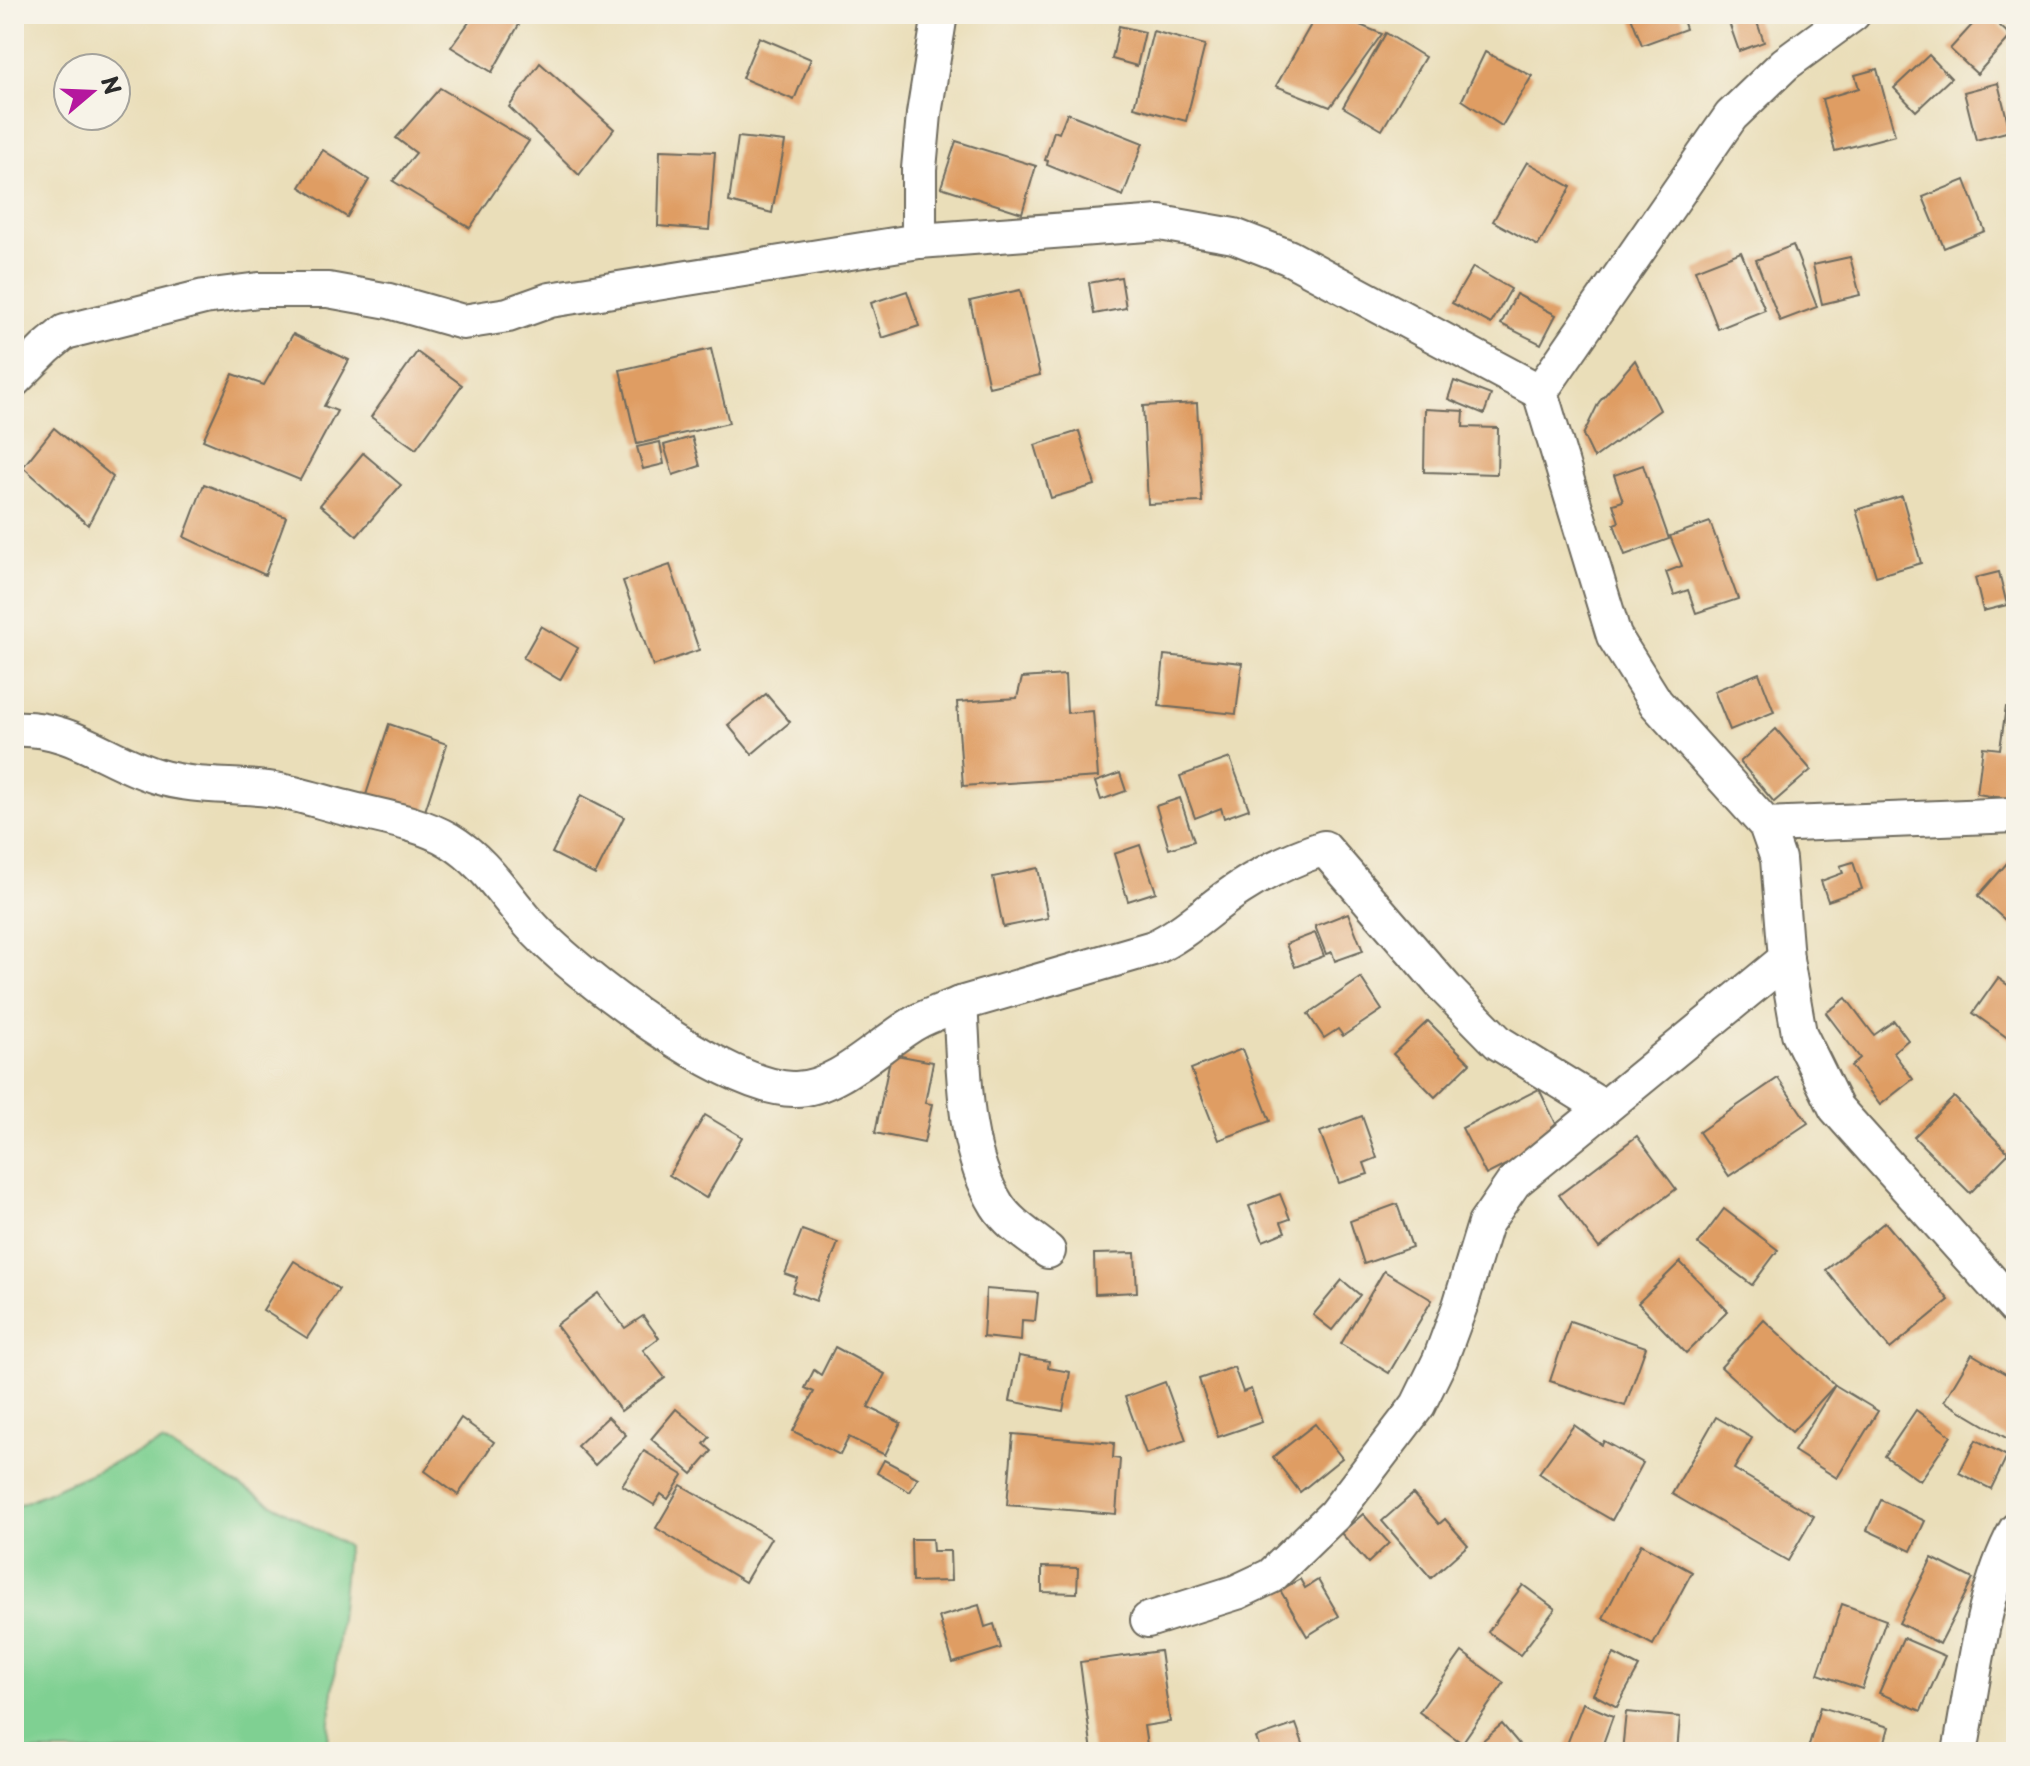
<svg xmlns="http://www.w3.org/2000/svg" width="2030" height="1766" font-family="'Playpen Sans',sans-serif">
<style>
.pitch{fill:#7fd092;stroke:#557e5e;stroke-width:2}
.building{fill:#df9d63}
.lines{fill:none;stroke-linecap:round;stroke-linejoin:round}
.street-casing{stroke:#6e6a5d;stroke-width:38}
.street{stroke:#fff;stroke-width:34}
</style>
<rect width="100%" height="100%" fill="#f7f3e8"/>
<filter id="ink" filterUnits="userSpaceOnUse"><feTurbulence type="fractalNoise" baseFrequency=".0125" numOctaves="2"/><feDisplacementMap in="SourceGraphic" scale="16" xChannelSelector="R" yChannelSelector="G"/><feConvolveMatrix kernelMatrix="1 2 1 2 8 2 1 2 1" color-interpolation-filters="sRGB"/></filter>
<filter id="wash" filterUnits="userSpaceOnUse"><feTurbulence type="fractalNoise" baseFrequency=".006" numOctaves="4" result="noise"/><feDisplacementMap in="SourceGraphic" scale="32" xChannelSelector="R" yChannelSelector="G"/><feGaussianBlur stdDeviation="1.8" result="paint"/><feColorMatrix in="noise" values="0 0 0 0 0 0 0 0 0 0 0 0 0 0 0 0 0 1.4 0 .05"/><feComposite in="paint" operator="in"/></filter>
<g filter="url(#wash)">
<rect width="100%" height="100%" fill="#eadeb9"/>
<path class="pitch" d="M162,1442L347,1546L327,1752H14V1507Z"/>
<g id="blocks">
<g class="building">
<path d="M475,14H525L492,72L451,47Z"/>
<path d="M1317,14H1333L1382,34L1330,107L1276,86Z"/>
<path d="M1630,14H1681L1686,29L1642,45Z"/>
<path d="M1726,14H1754L1764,42L1739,51Z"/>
<path d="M1982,14H1987L2011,36L1977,74L1950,49Z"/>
<path d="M1119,26L1145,32L1137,66L1112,59Z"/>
<path d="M1153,31L1205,45L1186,121L1134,107Z"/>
<path d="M1386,33L1425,57L1382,130L1343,107Z"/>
<path d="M759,37L811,59L794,100L742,78Z"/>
<path d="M1485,52L1532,76L1502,126L1462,100Z"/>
<path d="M1929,55L1951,78L1916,111L1894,88Z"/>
<path d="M540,63L614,129L579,175L509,107Z"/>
<path d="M1877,69L1895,135L1835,151L1822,99L1859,88L1855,75Z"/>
<path d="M1998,83L2010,131L1976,140L1964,92Z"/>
<path d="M440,88L529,141L470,228L393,181L416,153L396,138Z"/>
<path d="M1067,113L1143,143L1123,196L1047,165L1048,161L1045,160L1054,131L1059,133Z"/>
<path d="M738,137L785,142L772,213L729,202Z"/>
<path d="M956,141L1036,166L1022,213L941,187Z"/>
<path d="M323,150L369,180L347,217L300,187Z"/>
<path d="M660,150L715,152L709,230L658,226Z"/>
<path d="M1527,162L1571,187L1538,246L1493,221Z"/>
<path d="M1965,180L1985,231L1944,248L1923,197Z"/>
<path d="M1793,245L1817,307L1780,321L1756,260Z"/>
<path d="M1741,252L1765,310L1718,329L1695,270Z"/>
<path d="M1850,257L1860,295L1822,304L1813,265Z"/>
<path d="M1473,267L1511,289L1491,324L1452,303Z"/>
<path d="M1121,277L1126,308L1094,314L1089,283Z"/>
<path d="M1020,290L1040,375L989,387L970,301Z"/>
<path d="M907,291L919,326L882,338L871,303Z"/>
<path d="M1516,294L1556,315L1541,344L1501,324Z"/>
<path d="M293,334L349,360L324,406L337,411L300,480L203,440L233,374L264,385Z"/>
<path d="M711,349L729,423L637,444L620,370Z"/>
<path d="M417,352L462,385L416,449L371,417Z"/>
<path d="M1635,360L1660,410L1594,458L1583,435L1599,402Z"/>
<path d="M1454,381L1491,395L1484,414L1448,399Z"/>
<path d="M1197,403L1202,502L1148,504L1143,406Z"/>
<path d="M1425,409L1464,411L1463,427L1498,428L1497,474L1424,472Z"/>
<path d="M54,428L113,477L88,525L23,467Z"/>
<path d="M1079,431L1095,485L1051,498L1035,445Z"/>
<path d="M692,437L700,466L673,475L664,445Z"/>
<path d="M660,442L664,464L643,469L637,447Z"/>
<path d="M363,453L401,485L357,536L320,505Z"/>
<path d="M1643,465L1669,539L1625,555L1614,524L1619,522L1613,504L1623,501L1614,475Z"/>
<path d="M204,484L286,517L265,575L184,537Z"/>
<path d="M1902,496L1921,563L1876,576L1856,510Z"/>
<path d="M1710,522L1738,599L1696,613L1688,590L1674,595L1666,572L1682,566L1670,536Z"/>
<path d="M670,565L699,650L653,666L623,581Z"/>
<path d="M1999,572L2007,605L1983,611L1975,578Z"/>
<path d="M541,626L578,648L560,680L523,658Z"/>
<path d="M1164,655L1242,663L1236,714L1159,706Z"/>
<path d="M1759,673L1774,712L1730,730L1714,691Z"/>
<path d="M1065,675L1067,713L1093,711L1098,777L963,786L957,702L1017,698L1022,678Z"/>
<path d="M766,694L790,722L752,754L728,725Z"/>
<path d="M2006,707L2016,709V800L1977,794L1983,747L2000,749Z"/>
<path d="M389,724L447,744L423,817L365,798Z"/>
<path d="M1776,729L1811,770L1774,802L1740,762Z"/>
<path d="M1230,758L1249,809L1224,818L1221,808L1195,818L1180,776Z"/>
<path d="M1120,773L1126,791L1101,800L1095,782Z"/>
<path d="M581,795L624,817L595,875L552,853Z"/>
<path d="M1180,798L1194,841L1169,849L1156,806Z"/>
<path d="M1140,845L1156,892L1128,901L1114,854Z"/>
<path d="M2016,853V923L2013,927L1978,896Z"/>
<path d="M1853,862L1862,889L1828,901L1821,881L1843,873L1840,866Z"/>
<path d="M1038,868L1048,918L1003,927L993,877Z"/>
<path d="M1348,913L1363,951L1335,961L1332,952L1326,954L1315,926Z"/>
<path d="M1315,933L1324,956L1295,967L1286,944Z"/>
<path d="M1361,978L1382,1010L1343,1036L1338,1029L1324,1038L1308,1014Z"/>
<path d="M1998,978L2016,991V1044L1973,1013Z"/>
<path d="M1846,998L1874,1035L1894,1021L1908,1040L1893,1052L1913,1079L1880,1105L1851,1066L1860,1058L1826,1013Z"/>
<path d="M1428,1021L1470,1063L1435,1097L1393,1054Z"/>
<path d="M1242,1049L1270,1121L1219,1140L1191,1069Z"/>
<path d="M891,1054L933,1062L925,1103L932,1104L924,1143L875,1133Z"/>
<path d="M1778,1078L1808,1123L1729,1176L1699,1132Z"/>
<path d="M1539,1089L1562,1136L1486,1175L1462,1128Z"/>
<path d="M1954,1097L2009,1153L1970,1193L1914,1137Z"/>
<path d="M705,1115L742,1137L706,1198L669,1175Z"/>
<path d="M1362,1116L1377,1158L1364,1163L1368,1174L1339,1183L1320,1132Z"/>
<path d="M1637,1136L1676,1189L1599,1248L1559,1195Z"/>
<path d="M1280,1194L1290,1219L1281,1222L1285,1232L1263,1241L1249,1206Z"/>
<path d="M1397,1204L1412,1247L1364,1264L1350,1221Z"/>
<path d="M1724,1209L1778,1250L1752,1285L1698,1244Z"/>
<path d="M1885,1222L1949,1300L1890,1349L1826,1270Z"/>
<path d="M802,1230L838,1243L816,1301L792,1292L797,1278L785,1274Z"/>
<path d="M1135,1253L1137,1292L1095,1294L1094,1254Z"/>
<path d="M294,1261L339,1289L307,1338L263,1310Z"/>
<path d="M1680,1262L1728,1311L1686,1353L1638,1303Z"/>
<path d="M1384,1271L1432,1300L1389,1373L1341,1344Z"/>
<path d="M1342,1280L1360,1295L1332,1330L1313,1315Z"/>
<path d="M986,1289L1038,1293L1035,1321L1022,1320L1021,1341L983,1337Z"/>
<path d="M598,1293L625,1328L643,1316L659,1338L643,1350L665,1378L621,1411L556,1325Z"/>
<path d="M1764,1320L1835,1385L1792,1432L1721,1367Z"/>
<path d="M1570,1321L1646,1347L1625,1406L1550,1381Z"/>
<path d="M835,1347L885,1374L868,1407L901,1423L885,1455L849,1437L840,1455L793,1431L814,1392L805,1388L814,1370L821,1375Z"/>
<path d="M1972,1354L2016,1380V1425L2008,1439L1944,1401Z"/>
<path d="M1019,1356L1049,1361L1048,1368L1070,1372L1063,1411L1010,1401Z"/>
<path d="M1234,1367L1243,1392L1251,1389L1262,1422L1218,1437L1199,1379Z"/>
<path d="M1165,1382L1186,1440L1146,1454L1125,1397Z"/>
<path d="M1835,1385L1878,1411L1837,1478L1794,1451Z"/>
<path d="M676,1409L710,1437L704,1444L712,1451L692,1474L651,1439Z"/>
<path d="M1916,1410L1951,1436L1920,1481L1885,1456Z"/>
<path d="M608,1417L626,1435L595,1465L577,1446Z"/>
<path d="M1716,1417L1752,1438L1734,1469L1814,1516L1788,1561L1672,1494Z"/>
<path d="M461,1418L494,1442L458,1495L425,1471Z"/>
<path d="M1315,1424L1342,1458L1300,1492L1273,1457Z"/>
<path d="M1574,1425L1602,1445L1604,1441L1643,1463L1612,1520L1574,1498L1539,1473Z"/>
<path d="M1013,1434L1114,1443L1113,1458L1120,1459L1116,1514L1007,1505Z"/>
<path d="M1976,1440L2007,1456L1991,1489L1959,1473Z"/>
<path d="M644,1451L683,1475L668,1499L661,1494L654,1505L622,1485Z"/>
<path d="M884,1460L918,1478L910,1492L877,1473Z"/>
<path d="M681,1485L771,1538L745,1582L656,1528Z"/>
<path d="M1413,1494L1439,1524L1445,1519L1468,1545L1431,1578L1382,1521Z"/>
<path d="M1881,1500L1925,1521L1911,1551L1867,1530Z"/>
<path d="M1363,1514L1389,1543L1368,1563L1341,1533Z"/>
<path d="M911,1539H932L933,1551H950L951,1581L912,1582Z"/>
<path d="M1641,1544L1692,1572L1653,1645L1603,1618Z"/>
<path d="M1932,1558L1973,1579L1940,1644L1899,1623Z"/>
<path d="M1042,1567L1078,1568L1077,1593L1042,1592Z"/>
<path d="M1300,1579L1305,1588L1318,1580L1339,1616L1307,1636L1280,1590Z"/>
<path d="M1523,1585L1555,1609L1520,1655L1488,1632Z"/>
<path d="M1842,1604L1886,1620L1862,1689L1818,1674Z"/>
<path d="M979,1605L985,1627L994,1624L1001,1648L953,1663L939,1617Z"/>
<path d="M1903,1638L1945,1656L1921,1711L1879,1693Z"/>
<path d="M1160,1651L1170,1722L1144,1726L1148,1752H1092L1080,1662Z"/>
<path d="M1462,1652L1504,1683L1462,1743L1419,1712Z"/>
<path d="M1614,1654L1639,1667L1617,1707L1593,1694Z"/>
<path d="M1583,1703L1613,1716L1600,1752H1564Z"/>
<path d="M1820,1707L1889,1727L1882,1752H1807Z"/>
<path d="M1626,1712L1680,1717L1677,1752H1622Z"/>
<path d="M1296,1724L1306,1752H1261L1256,1738Z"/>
<path d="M1502,1724L1519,1744L1510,1752H1476L1473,1749Z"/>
</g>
</g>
</g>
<g filter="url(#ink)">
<use href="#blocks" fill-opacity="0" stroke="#6e6a5d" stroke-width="2"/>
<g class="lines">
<g class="street-casing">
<g id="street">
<path d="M1853,14L1785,64L1731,116L1540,392L1614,636L1656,703L1766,825L1778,859L1786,959L1799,1033L1836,1108L2016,1309"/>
<path d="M919,241V169L924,114L940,14"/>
<path d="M14,380L46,348L65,332L204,297L259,290H328L389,301L463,322L508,315L550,300L919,241L1160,223L1234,236L1288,257L1540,392"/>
<path d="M14,729C71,726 105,760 156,776C194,788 236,784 275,790C299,794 322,802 346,808C380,817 418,822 449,840C484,861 502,892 528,922C572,973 729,1091 795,1089C838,1089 880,1043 915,1023C929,1015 945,1010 960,1004"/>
<path d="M1766,825L2016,815"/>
<path d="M1048,1251C1031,1237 1009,1224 997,1205C961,1147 965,1069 960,1004L1153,948C1186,933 1210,907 1240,888C1266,871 1294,858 1324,848L1446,989L1499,1043L1604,1108"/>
<path d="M1148,1620L1237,1592L1271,1576L1334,1515L1418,1405L1440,1360L1460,1306L1485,1224L1514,1182L1786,959"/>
<path d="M1960,1752C1974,1681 1981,1593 2016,1530"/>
</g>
</g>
<use href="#street" class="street"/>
</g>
</g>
<rect width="2030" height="1766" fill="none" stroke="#f7f3e8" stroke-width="48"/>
<g transform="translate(92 92) rotate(71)"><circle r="38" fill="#f7f3e8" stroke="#a5a39c" stroke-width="2"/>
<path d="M0-6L14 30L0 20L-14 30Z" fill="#b5179e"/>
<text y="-12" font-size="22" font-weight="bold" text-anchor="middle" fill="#2b2b2b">N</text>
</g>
</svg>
